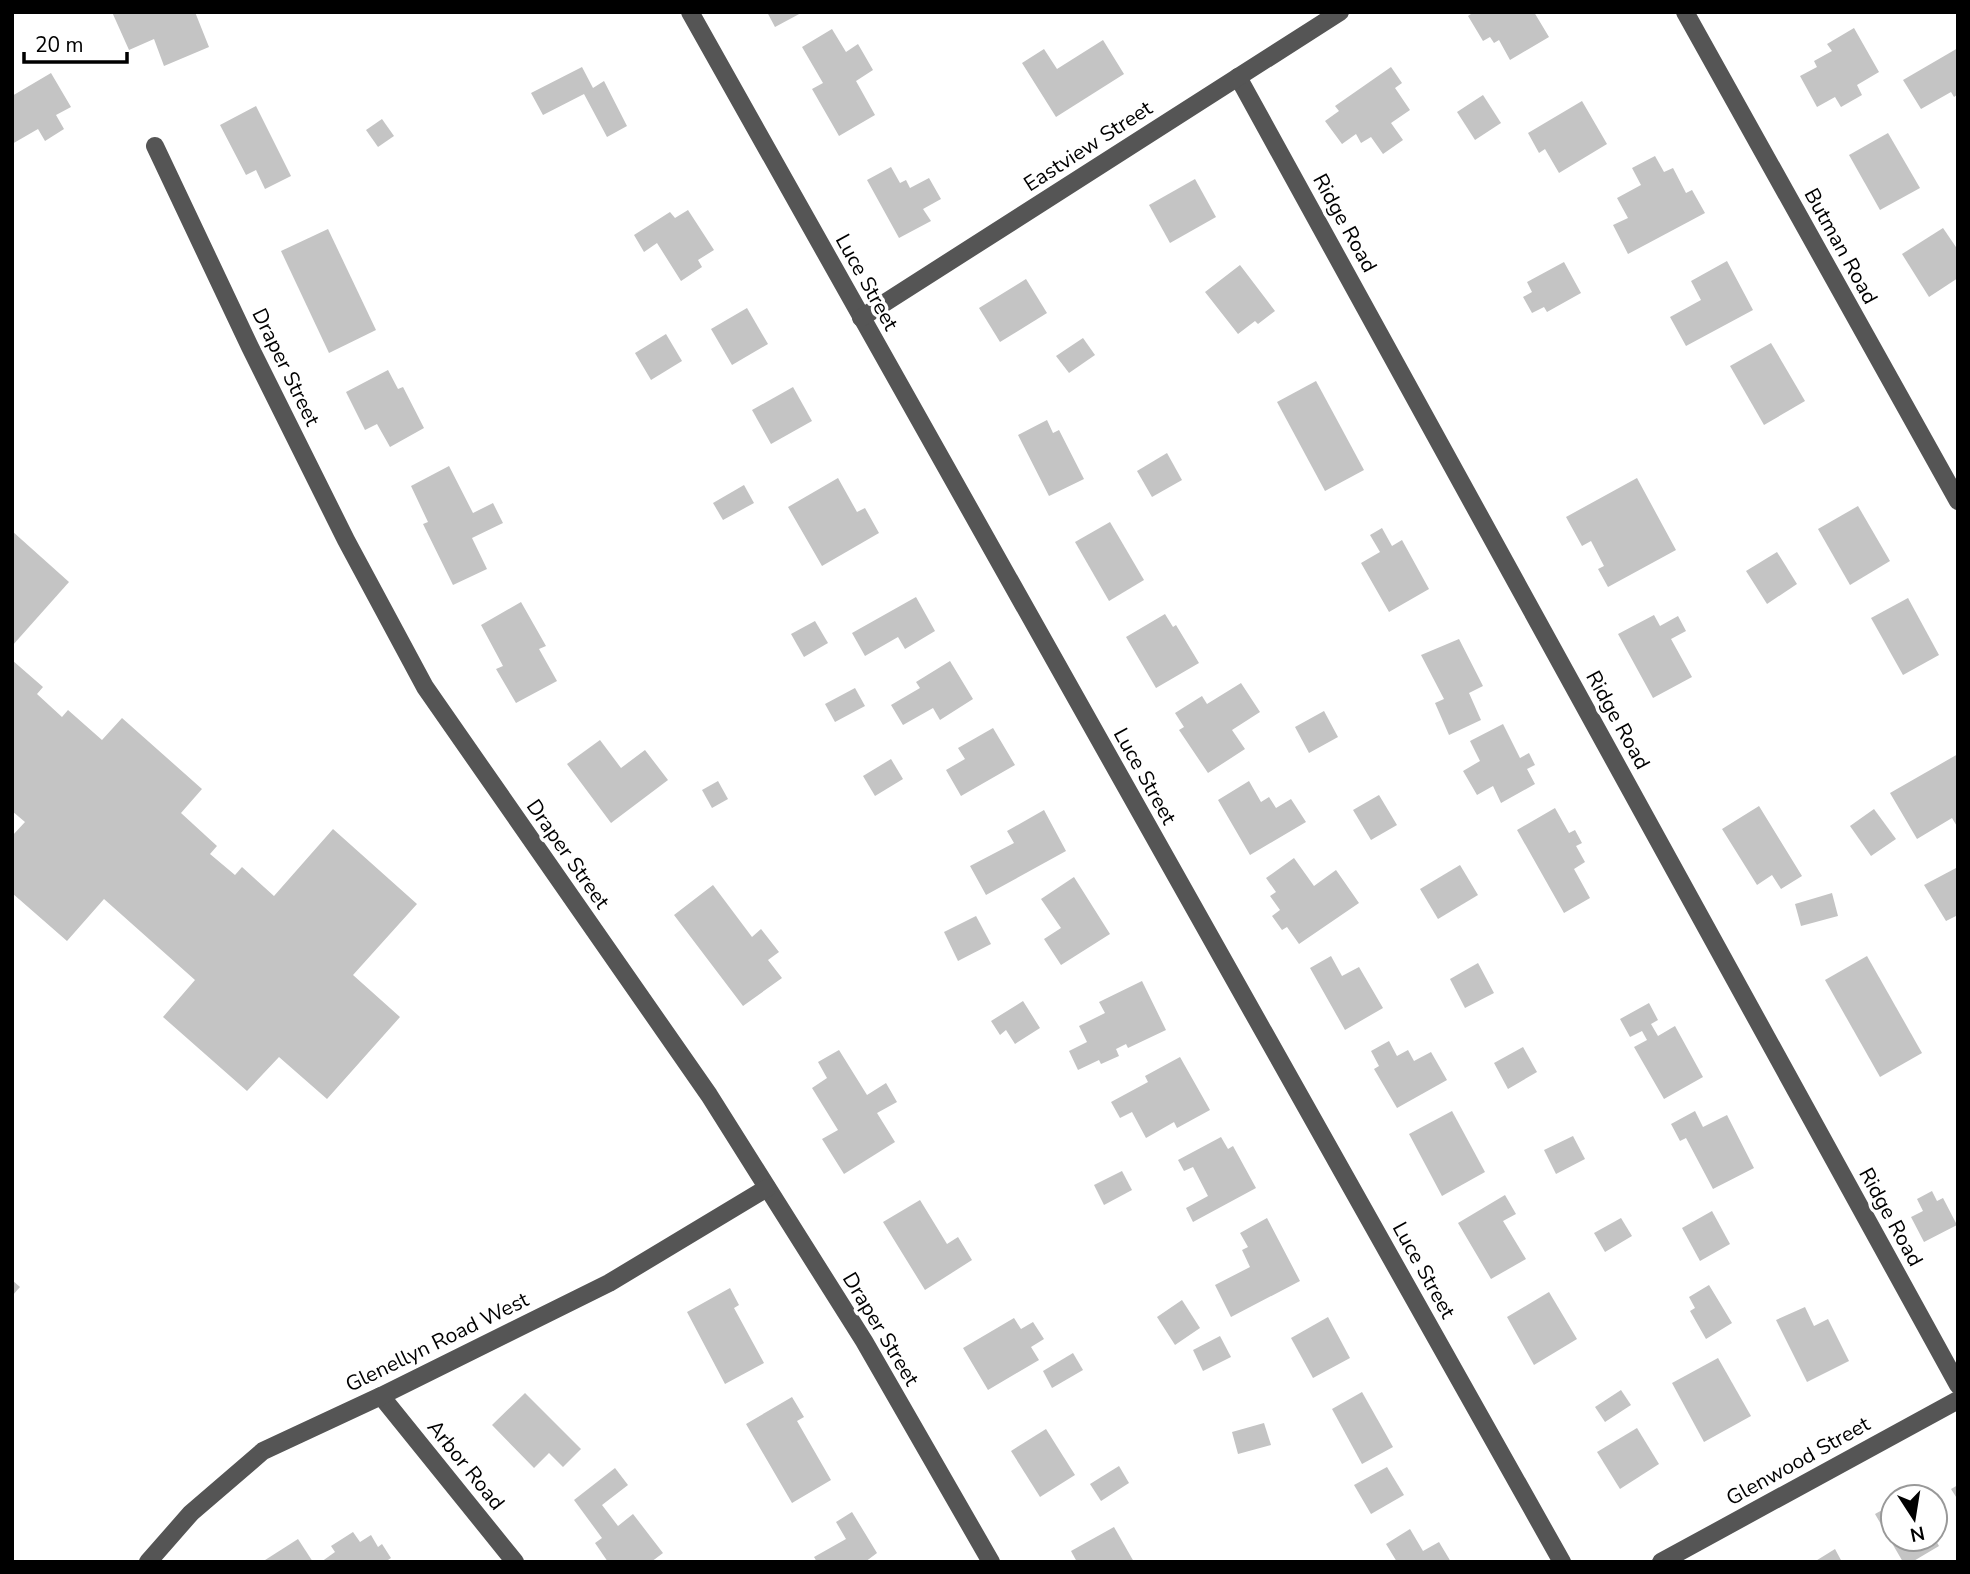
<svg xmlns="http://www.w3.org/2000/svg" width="1970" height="1574" font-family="'Nunito Sans',sans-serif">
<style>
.building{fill:#c4c4c4}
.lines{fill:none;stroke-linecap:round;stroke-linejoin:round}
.minor{stroke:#555;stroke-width:18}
.labels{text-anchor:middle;stroke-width:7;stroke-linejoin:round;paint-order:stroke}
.street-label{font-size:21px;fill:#000;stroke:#fff}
</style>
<rect width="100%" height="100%" fill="#fff"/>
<g class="building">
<path d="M112,12H195L209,47L164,66L154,39L129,50Z"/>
<path d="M767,12H803L775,27Z"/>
<path d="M1474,12H1534L1549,37L1510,60L1499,40L1494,43L1490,37L1483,41L1468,16Z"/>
<path d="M1854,28L1879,72L1857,85L1862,95L1841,107L1835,97L1817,107L1800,76L1817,67L1814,61L1832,51L1827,44Z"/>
<path d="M832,29L846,52L858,44L873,70L856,81L875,115L839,136L812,89L823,83L802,47Z"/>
<path d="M1103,40L1124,74L1056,117L1022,63L1044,49L1057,69Z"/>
<path d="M1958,48V94L1954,97L1951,92L1921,109L1903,80Z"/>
<path d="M582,67L593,88L604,81L627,126L607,137L584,94L543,115L531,93Z"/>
<path d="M1391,67L1402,83L1395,88L1410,110L1391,123L1403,140L1383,154L1371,137L1361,143L1356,134L1342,144L1325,121L1339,111L1335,106Z"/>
<path d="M51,73L71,107L56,115L64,129L45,141L38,129L12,144V96Z"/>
<path d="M1483,95L1501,123L1475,140L1457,112Z"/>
<path d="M1582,101L1607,144L1559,173L1545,149L1539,153L1528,133Z"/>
<path d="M256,106L291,176L265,189L256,170L246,175L220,125Z"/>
<path d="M382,119L394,136L378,147L366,130Z"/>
<path d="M1888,133L1920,188L1880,210L1849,155Z"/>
<path d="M1655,156L1664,172L1673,168L1686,193L1692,190L1705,213L1628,254L1613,225L1628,218L1617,198L1641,185L1632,168Z"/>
<path d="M891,167L900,183L906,180L910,188L929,178L941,199L923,209L931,221L899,238L867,180Z"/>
<path d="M1195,179L1216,217L1170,243L1149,205Z"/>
<path d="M688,210L714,250L698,260L702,267L681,281L657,243L644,252L634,235L670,212L675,218Z"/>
<path d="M1943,228L1958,250V278L1929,297L1902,254Z"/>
<path d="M328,229L376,330L329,353L281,251Z"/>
<path d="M1727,261L1753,310L1686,346L1670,317L1701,300L1691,281Z"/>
<path d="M1564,262L1581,293L1547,312L1544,307L1532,313L1523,297L1532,292L1527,282Z"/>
<path d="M1240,265L1275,311L1258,324L1255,321L1238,334L1205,292Z"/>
<path d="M1026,279L1047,313L1000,342L979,308Z"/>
<path d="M747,308L768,344L732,365L711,329Z"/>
<path d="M666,334L682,361L651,380L635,353Z"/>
<path d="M1083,338L1095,355L1069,373L1056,356Z"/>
<path d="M1771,343L1805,401L1764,425L1730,366Z"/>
<path d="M388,370L398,389L403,387L424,428L390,447L377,424L365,430L346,392Z"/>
<path d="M1316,381L1364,470L1325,491L1277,402Z"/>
<path d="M793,387L812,421L771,444L752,410Z"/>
<path d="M1047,420L1053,433L1059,430L1084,479L1049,496L1018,435Z"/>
<path d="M1167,453L1182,480L1152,497L1137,471Z"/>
<path d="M449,466L473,513L493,503L503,523L472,538L487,569L453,585L423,524L428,522L411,486Z"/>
<path d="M838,478L857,512L865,508L879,533L822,566L788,507Z"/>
<path d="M1637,478L1676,550L1608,587L1598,569L1604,566L1591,541L1582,546L1566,517Z"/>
<path d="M744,485L754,503L723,520L713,503Z"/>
<path d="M1858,506L1890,561L1850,585L1818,529Z"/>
<path d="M1110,522L1144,580L1109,601L1075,542Z"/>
<path d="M1382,528L1392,546L1402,540L1429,589L1389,612L1361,563L1380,552L1370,535Z"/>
<path d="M12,531L69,582L12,646Z"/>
<path d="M1777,552L1797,584L1767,604L1746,571Z"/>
<path d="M916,597L935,631L905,649L898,637L865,656L852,633Z"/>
<path d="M1908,598L1939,655L1903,675L1871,618Z"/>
<path d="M521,602L546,646L539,649L557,681L516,703L496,669L503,666L481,625Z"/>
<path d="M1165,614L1173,627L1176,625L1199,663L1156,688L1126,637Z"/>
<path d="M1654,615L1660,626L1678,616L1686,631L1671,639L1692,677L1653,698L1618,634Z"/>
<path d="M815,621L828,643L804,657L791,634Z"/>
<path d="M1459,639L1483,686L1469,693L1481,720L1449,735L1435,703L1444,699L1421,655Z"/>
<path d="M12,660L43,687L37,694L62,717L68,710L102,740L122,718L202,789L181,813L217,846L210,854L235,875L242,867L274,896L333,829L417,904L353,975L400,1017L327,1099L279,1057L247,1091L163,1017L195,980L104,899L67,941L12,893V836L25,822L12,811Z"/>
<path d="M950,661L973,699L940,720L933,708L903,725L891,705L920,688L916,682Z"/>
<path d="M1241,683L1260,712L1232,730L1245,749L1208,773L1179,730L1184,727L1175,713L1202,696L1207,704Z"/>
<path d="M855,688L865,706L835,722L825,704Z"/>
<path d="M1324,711L1338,737L1309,753L1295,727Z"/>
<path d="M1503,724L1520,758L1529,753L1535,765L1527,769L1535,784L1501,803L1493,786L1477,795L1463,771L1480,761L1470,741Z"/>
<path d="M993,728L1015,765L961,796L946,770L965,759L958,748Z"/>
<path d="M600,740L621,768L645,750L668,780L611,823L567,764Z"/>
<path d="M1958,754V828L1952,818L1917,839L1890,793Z"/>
<path d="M891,759L903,779L875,796L863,776Z"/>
<path d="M718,781L728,799L712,808L702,790Z"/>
<path d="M1249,781L1261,802L1269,797L1276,808L1291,799L1306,822L1250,855L1218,800Z"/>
<path d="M1379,795L1397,825L1371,840L1353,810Z"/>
<path d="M1759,806L1802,876L1781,889L1772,875L1757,885L1722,829Z"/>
<path d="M1555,808L1569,833L1575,830L1582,843L1576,846L1585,862L1574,869L1590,898L1564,913L1517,830Z"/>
<path d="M1874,809L1896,839L1871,856L1850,826Z"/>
<path d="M1044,810L1066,851L986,895L970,866L1014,843L1007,831Z"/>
<path d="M1294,858L1314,886L1336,870L1359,903L1299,944L1287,927L1282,930L1272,916L1280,910L1270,896L1276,892L1266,878Z"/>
<path d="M1460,865L1478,895L1438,919L1420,889Z"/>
<path d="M1956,868L1958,915L1946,921L1924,885Z"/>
<path d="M1074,877L1110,934L1061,965L1044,939L1061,928L1041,899Z"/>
<path d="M713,885L752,937L761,929L779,952L768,960L782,978L743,1006L674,915Z"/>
<path d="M1832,893L1838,916L1801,926L1795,904Z"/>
<path d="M976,916L991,944L958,961L944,932Z"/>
<path d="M1331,956L1342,976L1359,967L1383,1008L1345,1030L1310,968Z"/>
<path d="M1867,956L1922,1053L1880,1077L1825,980Z"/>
<path d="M1478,963L1494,993L1465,1008L1450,979Z"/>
<path d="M1142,981L1166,1030L1128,1048L1126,1044L1116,1049L1119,1056L1101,1064L1099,1060L1078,1070L1069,1051L1087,1042L1079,1026L1105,1013L1099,1002Z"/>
<path d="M1023,1001L1040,1028L1015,1044L1006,1030L1000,1035L991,1021Z"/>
<path d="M1649,1003L1658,1020L1651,1024L1658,1036L1675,1026L1703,1077L1664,1099L1634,1047L1647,1040L1642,1031L1630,1037L1620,1019Z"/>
<path d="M1389,1041L1397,1056L1408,1050L1414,1061L1431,1052L1447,1080L1397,1108L1374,1069L1379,1066L1371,1051Z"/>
<path d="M1523,1047L1537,1072L1508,1089L1494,1063Z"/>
<path d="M839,1050L867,1095L886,1083L897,1102L877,1113L895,1142L844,1174L822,1139L838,1130L812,1088L827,1078L818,1062Z"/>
<path d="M1180,1057L1210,1110L1177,1128L1174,1122L1146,1138L1132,1112L1120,1118L1111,1102L1148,1082L1145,1076Z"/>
<path d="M1452,1111L1485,1172L1442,1196L1409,1134Z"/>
<path d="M1695,1111L1703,1127L1727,1115L1754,1168L1713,1189L1686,1138L1680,1141L1671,1124Z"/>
<path d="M1573,1136L1585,1159L1556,1174L1544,1150Z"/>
<path d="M1221,1137L1228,1149L1233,1146L1256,1188L1193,1222L1186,1208L1208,1196L1193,1167L1184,1171L1178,1160Z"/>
<path d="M1122,1171L1132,1190L1104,1205L1094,1185Z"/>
<path d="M1932,1191L1937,1201L1943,1198L1957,1225L1924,1242L1911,1217L1923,1211L1917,1199Z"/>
<path d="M1505,1195L1516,1214L1503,1221L1526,1259L1491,1279L1458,1223Z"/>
<path d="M920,1200L947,1244L958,1237L972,1260L925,1290L883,1222Z"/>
<path d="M1712,1211L1730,1244L1700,1261L1682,1228Z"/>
<path d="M1267,1218L1300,1281L1231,1317L1215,1285L1250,1267L1242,1250L1248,1247L1240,1233Z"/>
<path d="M1621,1218L1632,1236L1605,1252L1594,1233Z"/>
<path d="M12,1280L20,1287L12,1296Z"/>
<path d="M1709,1285L1732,1323L1706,1339L1690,1311L1695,1308L1689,1297Z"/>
<path d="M730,1288L739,1305L734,1308L764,1363L725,1384L687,1312Z"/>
<path d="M1549,1292L1577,1339L1534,1365L1507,1317Z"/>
<path d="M1182,1300L1200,1328L1175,1345L1157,1317Z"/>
<path d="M1805,1307L1814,1326L1828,1319L1849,1361L1807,1382L1776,1320Z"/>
<path d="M1328,1317L1350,1358L1313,1378L1291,1338Z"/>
<path d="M1014,1318L1021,1329L1033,1322L1044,1339L1031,1347L1039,1360L988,1390L963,1348Z"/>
<path d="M1220,1336L1231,1357L1203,1371L1193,1350Z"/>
<path d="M1073,1353L1083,1370L1052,1388L1043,1371Z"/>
<path d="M1718,1358L1751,1416L1704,1442L1672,1383Z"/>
<path d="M1621,1390L1631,1405L1605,1422L1595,1407Z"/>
<path d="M1362,1392L1393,1447L1362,1464L1332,1409Z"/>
<path d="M525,1393L581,1449L563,1467L549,1453L534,1468L492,1425Z"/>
<path d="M792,1397L804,1417L797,1421L831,1480L792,1503L746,1424Z"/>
<path d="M1264,1423L1271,1445L1238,1454L1232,1432Z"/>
<path d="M1637,1428L1659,1464L1620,1489L1597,1452Z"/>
<path d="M1046,1429L1075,1475L1040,1497L1011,1451Z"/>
<path d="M1119,1466L1129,1483L1101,1501L1090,1484Z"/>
<path d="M1387,1467L1404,1495L1371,1514L1354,1485Z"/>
<path d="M615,1468L628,1485L602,1505L618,1526L633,1514L663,1553L651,1562H608L595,1543L602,1538L574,1500Z"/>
<path d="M1958,1485V1500L1951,1489Z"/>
<path d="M1893,1504V1539H1935L1939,1546L1912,1562H1903L1875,1514Z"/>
<path d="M852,1512L877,1553L865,1562H817L814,1557L846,1539L836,1522Z"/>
<path d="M1114,1527L1134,1562H1077L1071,1551Z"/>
<path d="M1410,1529L1423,1551L1439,1542L1451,1562H1397L1386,1544Z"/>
<path d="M353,1532L360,1542L371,1535L378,1547L382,1544L391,1558L385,1562H321L335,1552L331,1546Z"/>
<path d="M298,1539L313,1562H262Z"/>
<path d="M1835,1549L1842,1562H1814Z"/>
</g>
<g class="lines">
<g class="minor">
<path d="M690,12L1562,1562"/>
<path d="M1685,12L1958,501"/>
<path d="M1238,77L1958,1385"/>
<path d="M155,146L250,347L346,540L425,687L709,1095L864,1341L991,1562"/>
<path d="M861,318L1340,12"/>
<path d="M381,1396L515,1562"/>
<path d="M148,1562L191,1513L263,1451L381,1396L609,1283L767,1188"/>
<path d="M1661,1562L1958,1400"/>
</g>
</g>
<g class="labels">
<g class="street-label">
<text transform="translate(1088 146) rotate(-33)" y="7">Eastview Street</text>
<text transform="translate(1345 223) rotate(61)" y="7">Ridge Road</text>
<text transform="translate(1841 246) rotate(61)" y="7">Butman Road</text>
<text transform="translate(867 282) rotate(61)" y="7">Luce Street</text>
<text transform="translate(286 367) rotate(64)" y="7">Draper Street</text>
<text transform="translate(1618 720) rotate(61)" y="7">Ridge Road</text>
<text transform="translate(1145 776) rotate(61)" y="7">Luce Street</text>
<text transform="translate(568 854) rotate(55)" y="7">Draper Street</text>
<text transform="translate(1891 1217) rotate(61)" y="7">Ridge Road</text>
<text transform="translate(1424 1270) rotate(61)" y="7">Luce Street</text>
<text transform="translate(881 1329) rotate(59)" y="7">Draper Street</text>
<text transform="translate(437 1342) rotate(-26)" y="7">Glenellyn Road West</text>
<text transform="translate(1798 1461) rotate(-29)" y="7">Glenwood Street</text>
<text transform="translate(466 1465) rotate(51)" y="7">Arbor Road</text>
</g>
</g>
<rect width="1970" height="1574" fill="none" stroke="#000000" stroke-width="28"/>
<g transform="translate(1914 1518) rotate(168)"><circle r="33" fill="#ffffff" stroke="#999999" stroke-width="2"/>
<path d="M0-5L12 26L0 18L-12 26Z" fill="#000000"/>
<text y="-10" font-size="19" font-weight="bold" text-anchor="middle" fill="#000000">N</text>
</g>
<path d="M24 52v10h103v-10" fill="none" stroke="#000000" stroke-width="3.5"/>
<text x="35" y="52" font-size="21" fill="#000000" stroke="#ffffff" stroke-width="5" paint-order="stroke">20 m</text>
</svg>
